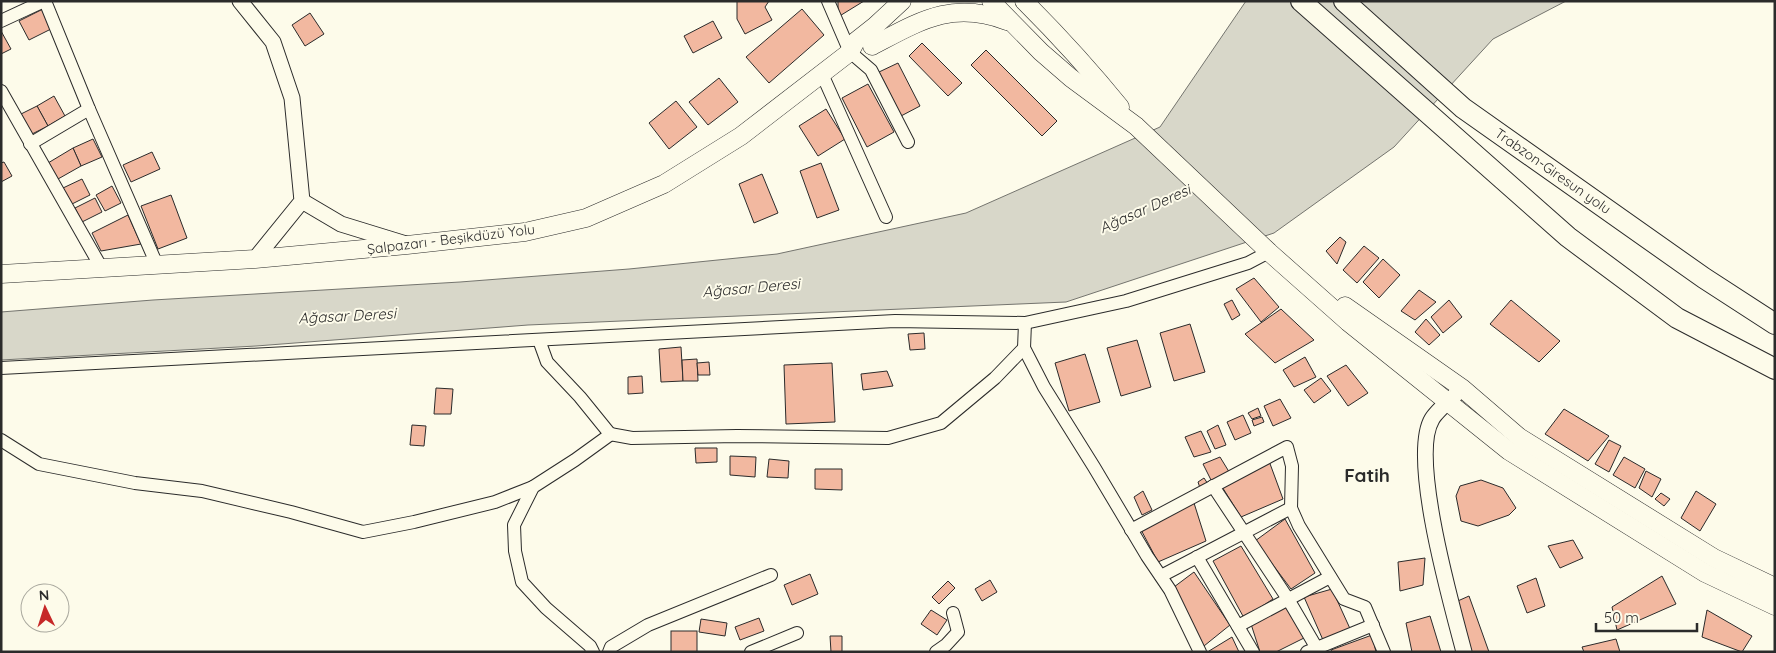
<svg xmlns="http://www.w3.org/2000/svg" width="1776" height="653" font-family="Quicksand,sans-serif">
<style>
.water{fill:#d8d7c9;stroke:#74746e}
.building{fill:#f2b8a0;stroke:#2b2b2b}
.lines{fill:none;stroke-linecap:round;stroke-linejoin:round}
.minor-casing{stroke:#2b2b2b;stroke-width:14}
.tertiary-casing{stroke:#2b2b2b;stroke-width:17}
.secondary-casing{stroke:#2b2b2b;stroke-width:19}
.trunk-casing{stroke:#2b2b2b;stroke-width:22}
.minor{stroke:#fdfbea;stroke-width:12}
.tertiary{stroke:#fdfbea;stroke-width:15}
.secondary{stroke:#fdfbea;stroke-width:18}
.trunk{stroke:#fdfbea;stroke-width:20}
.labels{text-anchor:middle;stroke-width:4;stroke-linejoin:round;paint-order:stroke}
.street-label{font-size:14px;fill:#2b2b2b;stroke:#fdfbea}
.water-label{font-size:15px;font-style:italic;fill:#2b2b2b;stroke:#fdfbea}
.district-label{font-size:19px;font-weight:bold;fill:#2b2b2b;stroke:#fdfbea}
</style>
<rect width="100%" height="100%" fill="#fdfbea"/>
<path class="water" d="M1246,1H1566L1493,39L1394,147L1274,233L1066,302L528,325L256,346L1,360V312L153,300L460,282L629,269L777,254L966,213L1160,127Z"/>
<g class="building">
<path d="M737,1H769L765,7L772,20L745,34L737,19Z"/>
<path d="M838,1H864L838,17Z"/>
<path d="M43,9L53,28L29,40L19,21Z"/>
<path d="M802,9L824,35L769,83L746,57Z"/>
<path d="M310,13L324,34L305,46L292,25Z"/>
<path d="M713,21L722,38L693,53L684,36Z"/>
<path d="M1,31L11,49L1,54Z"/>
<path d="M922,43L962,83L948,96L909,56Z"/>
<path d="M986,50L1057,121L1042,136L971,65Z"/>
<path d="M898,63L920,106L901,116L879,72Z"/>
<path d="M719,78L738,102L708,125L689,102Z"/>
<path d="M868,84L894,132L867,147L842,98Z"/>
<path d="M54,96L65,116L48,126L37,106Z"/>
<path d="M676,101L697,127L669,149L649,123Z"/>
<path d="M37,106L48,126L30,135L21,114Z"/>
<path d="M826,109L845,139L818,156L799,126Z"/>
<path d="M93,139L102,157L81,166L73,148Z"/>
<path d="M73,148L81,166L58,179L48,163Z"/>
<path d="M152,152L160,169L131,182L123,165Z"/>
<path d="M4,162L12,176L1,182V163Z"/>
<path d="M821,163L839,210L817,218L800,171Z"/>
<path d="M762,174L778,213L754,223L739,184Z"/>
<path d="M82,179L90,195L72,204L63,188Z"/>
<path d="M112,186L121,203L105,211L96,195Z"/>
<path d="M171,195L187,238L158,249L141,206Z"/>
<path d="M95,198L102,212L82,222L75,208Z"/>
<path d="M128,215L141,244L101,251L92,233Z"/>
<path d="M1340,237L1346,242L1337,264L1326,251Z"/>
<path d="M1364,246L1379,258L1357,283L1343,270Z"/>
<path d="M1383,259L1400,275L1379,298L1363,282Z"/>
<path d="M1254,278L1279,307L1261,322L1236,289Z"/>
<path d="M1419,290L1436,302L1415,320L1401,311Z"/>
<path d="M1232,300L1240,315L1232,320L1224,304Z"/>
<path d="M1449,300L1462,317L1443,333L1431,317Z"/>
<path d="M1511,300L1560,341L1539,362L1490,324Z"/>
<path d="M1281,309L1314,340L1275,363L1245,334Z"/>
<path d="M1426,319L1440,335L1429,345L1415,332Z"/>
<path d="M1190,324L1205,372L1174,381L1160,333Z"/>
<path d="M924,333L925,349L910,350L908,334Z"/>
<path d="M1137,340L1151,387L1121,396L1107,348Z"/>
<path d="M681,347L683,381L661,382L659,349Z"/>
<path d="M1085,354L1100,402L1069,411L1055,363Z"/>
<path d="M1305,357L1316,377L1294,387L1283,370Z"/>
<path d="M697,359L698,381H683L682,360Z"/>
<path d="M709,362L710,375H698L697,363Z"/>
<path d="M832,363L835,422L786,424L784,365Z"/>
<path d="M1346,365L1368,393L1348,406L1327,376Z"/>
<path d="M887,371L893,386L863,390L861,374Z"/>
<path d="M642,376L643,393L628,394V377Z"/>
<path d="M1321,378L1331,391L1314,403L1304,390Z"/>
<path d="M436,388L453,389L451,414H434Z"/>
<path d="M1280,399L1291,418L1273,426L1264,406Z"/>
<path d="M1258,408L1261,416L1252,419L1248,413Z"/>
<path d="M1564,409L1609,436L1588,461L1545,434Z"/>
<path d="M1243,415L1251,433L1235,440L1227,422Z"/>
<path d="M1262,417L1264,422L1254,426L1252,420Z"/>
<path d="M412,425L426,426L424,446L410,445Z"/>
<path d="M1218,425L1226,445L1215,449L1207,431Z"/>
<path d="M1201,431L1211,452L1194,457L1185,437Z"/>
<path d="M1609,440L1621,446L1609,472L1595,464Z"/>
<path d="M695,448H717V462L696,463Z"/>
<path d="M730,456L756,457L755,477L730,475Z"/>
<path d="M1220,457L1231,475L1213,484L1203,464Z"/>
<path d="M1624,457L1645,469L1635,488L1613,475Z"/>
<path d="M769,459L789,461L788,478L767,477Z"/>
<path d="M1269,461L1283,499L1241,517L1219,482Z"/>
<path d="M815,469H842V490L815,489Z"/>
<path d="M1646,471L1661,479L1652,497L1639,488Z"/>
<path d="M1204,478L1208,484L1200,488L1198,482Z"/>
<path d="M1481,480L1503,488L1516,508L1509,515L1478,526L1461,521L1456,496L1460,486Z"/>
<path d="M1143,491L1152,510L1142,515L1134,497Z"/>
<path d="M1696,491L1716,504L1700,531L1681,518Z"/>
<path d="M1661,493L1670,499L1664,506L1655,499Z"/>
<path d="M1194,503L1206,541L1158,562L1139,526Z"/>
<path d="M1285,519L1315,573L1291,589L1255,541Z"/>
<path d="M1573,540L1583,558L1560,568L1548,546Z"/>
<path d="M1241,546L1273,599L1244,618L1213,561Z"/>
<path d="M1425,558L1423,585L1400,591L1398,562Z"/>
<path d="M1194,572L1230,625L1199,650L1170,590Z"/>
<path d="M810,574L818,594L792,605L784,585Z"/>
<path d="M1662,576L1676,604L1617,630L1612,607Z"/>
<path d="M1536,578L1545,606L1527,613L1517,586Z"/>
<path d="M990,580L997,592L982,601L975,589Z"/>
<path d="M948,581L955,588L939,604L932,597Z"/>
<path d="M1332,589L1352,633L1323,640L1304,597Z"/>
<path d="M1469,596L1489,652H1466L1451,604Z"/>
<path d="M1291,605L1304,638L1276,652H1260L1251,624Z"/>
<path d="M931,610L947,620L937,635L921,624Z"/>
<path d="M1707,610L1752,636L1742,652L1702,637Z"/>
<path d="M1430,616L1441,652H1412L1406,623Z"/>
<path d="M759,618L764,631L740,640L735,627Z"/>
<path d="M701,619L727,623L725,636L699,632Z"/>
<rect x="671" y="631" width="26" height="21"/>
<path d="M1372,635L1376,652H1332L1331,650Z"/>
<path d="M830,636H842V652H831Z"/>
<path d="M1232,637L1239,652H1209V651Z"/>
<path d="M1616,639L1620,652H1584L1582,647Z"/>
</g>
<g class="lines">
<g class="minor-casing">
<g id="minor">
<path d="M45,1L89,109L157,265"/>
<path d="M828,1L850,52L871,70L908,142"/>
<path d="M1,21L44,1"/>
<path d="M822,74L886,217"/>
<path d="M1,91L101,267"/>
<path d="M30,144L89,109"/>
<path d="M1025,323L1024,348L1044,387L1094,467L1147,556L1170,590L1200,652"/>
<path d="M539,340L547,362L580,397L610,434L632,438L737,436L888,438L941,423L995,378L1024,348"/>
<path d="M1,368L895,321L1025,323L1126,301L1248,263L1269,252"/>
<path d="M1,440L39,464L135,483L202,491L291,512L363,532L414,522L495,502L533,487"/>
<path d="M1213,486L1288,599L1319,652"/>
<path d="M1131,530L1287,447L1292,466L1291,508L1299,526L1344,599L1365,607L1384,652"/>
<path d="M1197,557L1253,652"/>
<path d="M1161,576L1291,508"/>
<path d="M1238,626L1330,577"/>
<path d="M593,652L590,646L546,608L522,582L515,551L514,525L533,487L575,460L611,434"/>
<path d="M609,652L611,647L648,625L771,575"/>
<path d="M751,652L797,633"/>
<path d="M936,652L946,645L958,632L953,613"/>
<path d="M1307,652L1373,625"/>
</g>
</g>
<g class="tertiary-casing">
<g id="tertiary">
<path d="M240,1L273,42L292,98L302,201L255,259"/>
<path d="M302,201L341,224L406,244"/>
<path d="M1462,388C1454,397 1437,410 1432,419C1409,457 1452,606 1464,652"/>
</g>
</g>
<g class="secondary-casing">
<g id="secondary">
<path d="M991,1L1041,52L1071,78L1136,126L1269,252L1348,322L1509,451L1705,573L1775,606"/>
<path d="M1024,1C1058,35 1090,70 1120,107"/>
<path d="M872,46C920,21 952,0 1007,21"/>
<path d="M1,274L255,259L407,245L525,232L586,218L664,184L741,136L850,52L856,41L875,26L902,1"/>
<path d="M1345,306L1462,388L1519,437L1714,558L1775,587"/>
</g>
</g>
<g class="trunk-casing">
<g id="trunk">
<path d="M1301,1L1568,237L1677,318L1775,369"/>
<path d="M1344,1L1463,108L1704,278L1775,324"/>
</g>
</g>
<use href="#minor" class="minor"/>
<use href="#tertiary" class="tertiary"/>
<use href="#secondary" class="secondary"/>
<use href="#trunk" class="trunk"/>
</g>
<g class="labels">
<g class="street-label">
<text transform="translate(1553 171) rotate(35)" y="5">Trabzon-Giresun yolu</text>
<text transform="translate(451 239) rotate(-7)" y="5">Şalpazarı - Beşikdüzü Yolu</text>
</g>
<g class="water-label">
<text transform="translate(1145 209) rotate(-24)" y="5">Ağasar Deresi</text>
<text transform="translate(751 288) rotate(-5)" y="5">Ağasar Deresi</text>
<text transform="translate(347 316) rotate(-3)" y="5">Ağasar Deresi</text>
</g>
<g class="district-label">
<text x="1367" y="482">Fatih</text>
</g>
</g>
<rect width="1776" height="653" fill="none" stroke="#2b2b2b" stroke-width="5"/>
<g transform="translate(45 608) rotate(356)"><circle r="24" fill="#fdfbea" stroke="#a9a89e"/>
<path d="M0-4L9 19L0 12L-9 19Z" fill="#c62828"/>
<text y="-8" font-size="14" font-weight="bold" text-anchor="middle" fill="#2b2b2b">N</text>
</g>
<path d="M1596 623v8h101v-8" fill="none" stroke="#2b2b2b" stroke-width="2.5"/>
<text x="1604" y="623" font-size="15" fill="#2b2b2b" stroke="#fdfbea" stroke-width="4" paint-order="stroke">50 m</text>
</svg>
